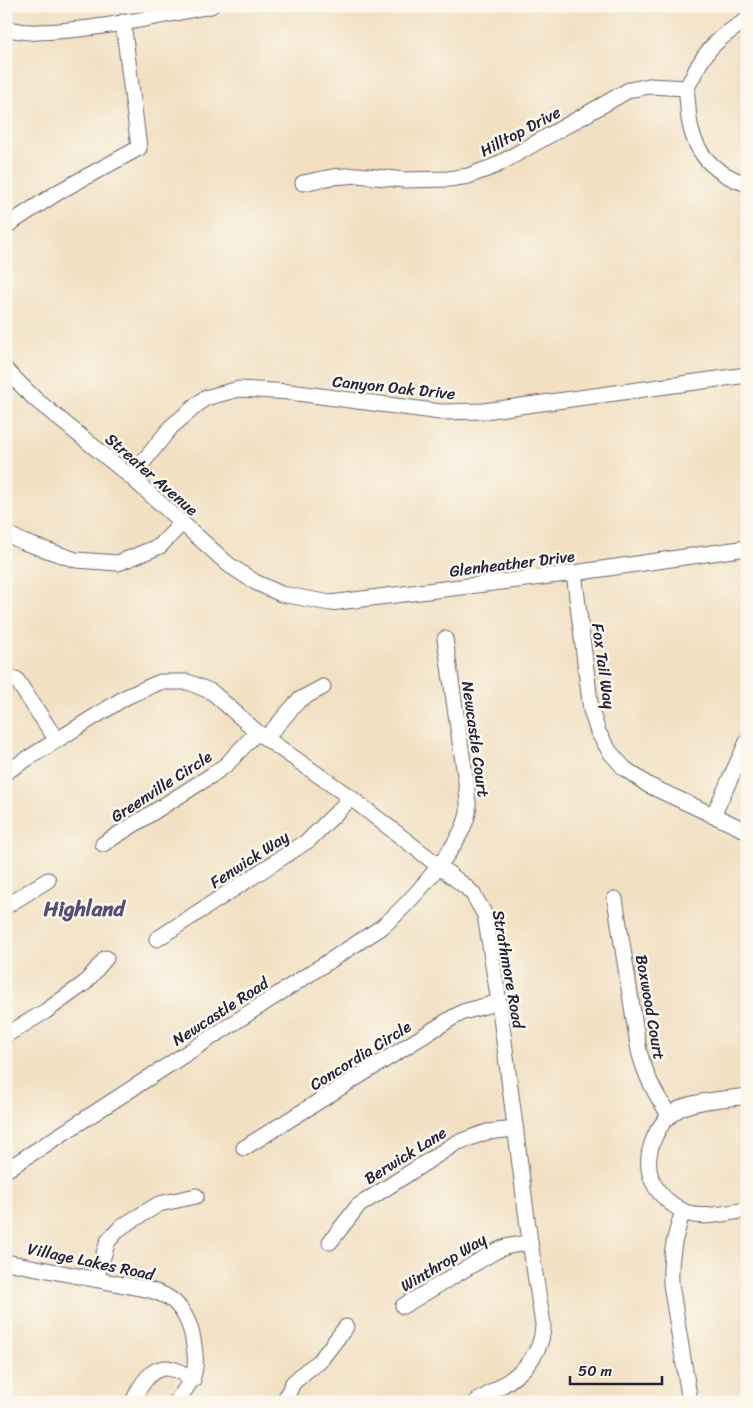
<svg xmlns="http://www.w3.org/2000/svg" width="753" height="1408" font-family="Sriracha,sans-serif">
<style>
.lines{fill:none;stroke-linecap:round;stroke-linejoin:round}
.minor-casing{stroke:#6b646b;stroke-width:17}
.minor{stroke:#fff;stroke-width:15}
.labels{text-anchor:middle;stroke-width:5;stroke-linejoin:round;paint-order:stroke}
.street-label{font-size:16px;fill:#22223b;stroke:#fbf7ec}
.district-label{font-size:21px;font-weight:bold;fill:#554e77;stroke:#fbf7ec}
</style>
<rect width="100%" height="100%" fill="#fbf7ec"/>
<filter id="ink" filterUnits="userSpaceOnUse"><feTurbulence type="fractalNoise" baseFrequency=".02" numOctaves="2"/><feDisplacementMap in="SourceGraphic" scale="10" xChannelSelector="R" yChannelSelector="G"/><feConvolveMatrix kernelMatrix="1 2 1 2 8 2 1 2 1" color-interpolation-filters="sRGB"/></filter>
<filter id="wash" filterUnits="userSpaceOnUse"><feTurbulence type="fractalNoise" baseFrequency=".0096" numOctaves="4" result="noise"/><feDisplacementMap in="SourceGraphic" scale="20" xChannelSelector="R" yChannelSelector="G"/><feGaussianBlur stdDeviation="1.12" result="paint"/><feColorMatrix in="noise" values="0 0 0 0 0 0 0 0 0 0 0 0 0 0 0 0 0 1.4 0 .05"/><feComposite in="paint" operator="in"/></filter>
<g filter="url(#wash)">
<rect width="100%" height="100%" fill="#f2e0c3"/>
</g>
<g filter="url(#ink)">
<g class="lines">
<g class="minor-casing">
<g id="minor">
<path d="M747,20C721,36 707,47 694,74C692,79 688,84 687,88C686,94 688,102 688,108C690,148 709,172 747,184"/>
<path d="M6,29C16,30 27,33 37,32C95,31 153,17 211,6"/>
<path d="M303,183L332,177L358,175L404,180L449,179L468,176L495,166L629,90L649,86L687,88"/>
<path d="M6,226L60,191L139,148L123,22"/>
<path d="M6,370L35,399L131,477L229,565L255,582L281,594L330,603L574,573L747,548"/>
<path d="M131,477L171,427L205,398L239,389L290,392L441,412L484,411L747,375"/>
<path d="M6,533L23,542L76,560L118,563L160,546L182,523"/>
<path d="M574,573L591,710L598,732L610,752L624,768L648,785L747,831"/>
<path d="M16,679L56,739"/>
<path d="M266,738L299,700L323,687"/>
<path d="M6,772L126,697L160,682H188L212,692L257,732L351,798L466,887L473,894L485,915L499,1002L530,1242L543,1324C543,1364 507,1383 476,1402"/>
<path d="M713,816L747,742"/>
<path d="M103,844L212,775L227,764L257,732"/>
<path d="M615,899L639,1051C646,1077 655,1094 670,1116"/>
<path d="M6,906L48,880"/>
<path d="M157,939L309,840L351,798"/>
<path d="M6,1035L46,1011L85,983L106,958"/>
<path d="M747,1096C728,1099 695,1100 679,1109C656,1122 641,1157 653,1182C659,1196 676,1209 690,1214C704,1219 731,1212 747,1210"/>
<path d="M244,1148L452,1018L463,1012L499,1002"/>
<path d="M6,1170L382,927C408,905 461,847 468,813C469,805 467,797 467,789L445,639"/>
<path d="M683,1211C674,1239 670,1255 671,1284L690,1402"/>
<path d="M330,1242L358,1206L456,1143L487,1132L516,1129"/>
<path d="M6,1262C42,1269 78,1276 114,1283C132,1287 153,1288 169,1298C182,1306 191,1325 193,1340C199,1371 195,1377 176,1402"/>
<path d="M96,1279L108,1241L121,1227L159,1204L196,1196"/>
<path d="M403,1306L494,1252L505,1247L530,1242"/>
<path d="M133,1402C139,1387 152,1363 172,1369C179,1370 186,1376 193,1380"/>
<path d="M284,1402L293,1383L306,1371L319,1362L346,1327"/>
</g>
</g>
<use href="#minor" class="minor"/>
</g>
</g>
<g class="labels">
<g class="street-label">
<text transform="translate(520 131) rotate(-28)" y="6">Hilltop Drive</text>
<text transform="translate(394 387) rotate(6)" y="6">Canyon Oak Drive</text>
<text transform="translate(152 474) rotate(41)" y="6">Streater Avenue</text>
<text transform="translate(512 563) rotate(-7)" y="6">Glenheather Drive</text>
<text transform="translate(604 666) rotate(82)" y="6">Fox Tail Way</text>
<text transform="translate(476 739) rotate(82)" y="6">Newcastle Court</text>
<text transform="translate(161 786) rotate(-33)" y="6">Greenville Circle</text>
<text transform="translate(249 859) rotate(-33)" y="6">Fenwick Way</text>
<text transform="translate(509 969) rotate(80)" y="6">Strathmore Road</text>
<text transform="translate(651 1007) rotate(80)" y="6">Boxwood Court</text>
<text transform="translate(220 1011) rotate(-33)" y="6">Newcastle Road</text>
<text transform="translate(360 1055) rotate(-32)" y="6">Concordia Circle</text>
<text transform="translate(405 1155) rotate(-32)" y="6">Berwick Lane</text>
<text transform="translate(91 1261) rotate(12)" y="6">Village Lakes Road</text>
<text transform="translate(443 1262) rotate(-31)" y="6">Winthrop Way</text>
</g>
<g class="district-label">
<text x="84" y="916">Highland</text>
</g>
</g>
<rect width="753" height="1408" fill="none" stroke="#fbf7ec" stroke-width="25"/>
<path d="M570 1376v8h92v-8" fill="none" stroke="#22223b" stroke-width="2.5"/>
<text x="578" y="1376" font-size="15" fill="#22223b" stroke="#fbf7ec" stroke-width="4" paint-order="stroke">50 m</text>
</svg>
